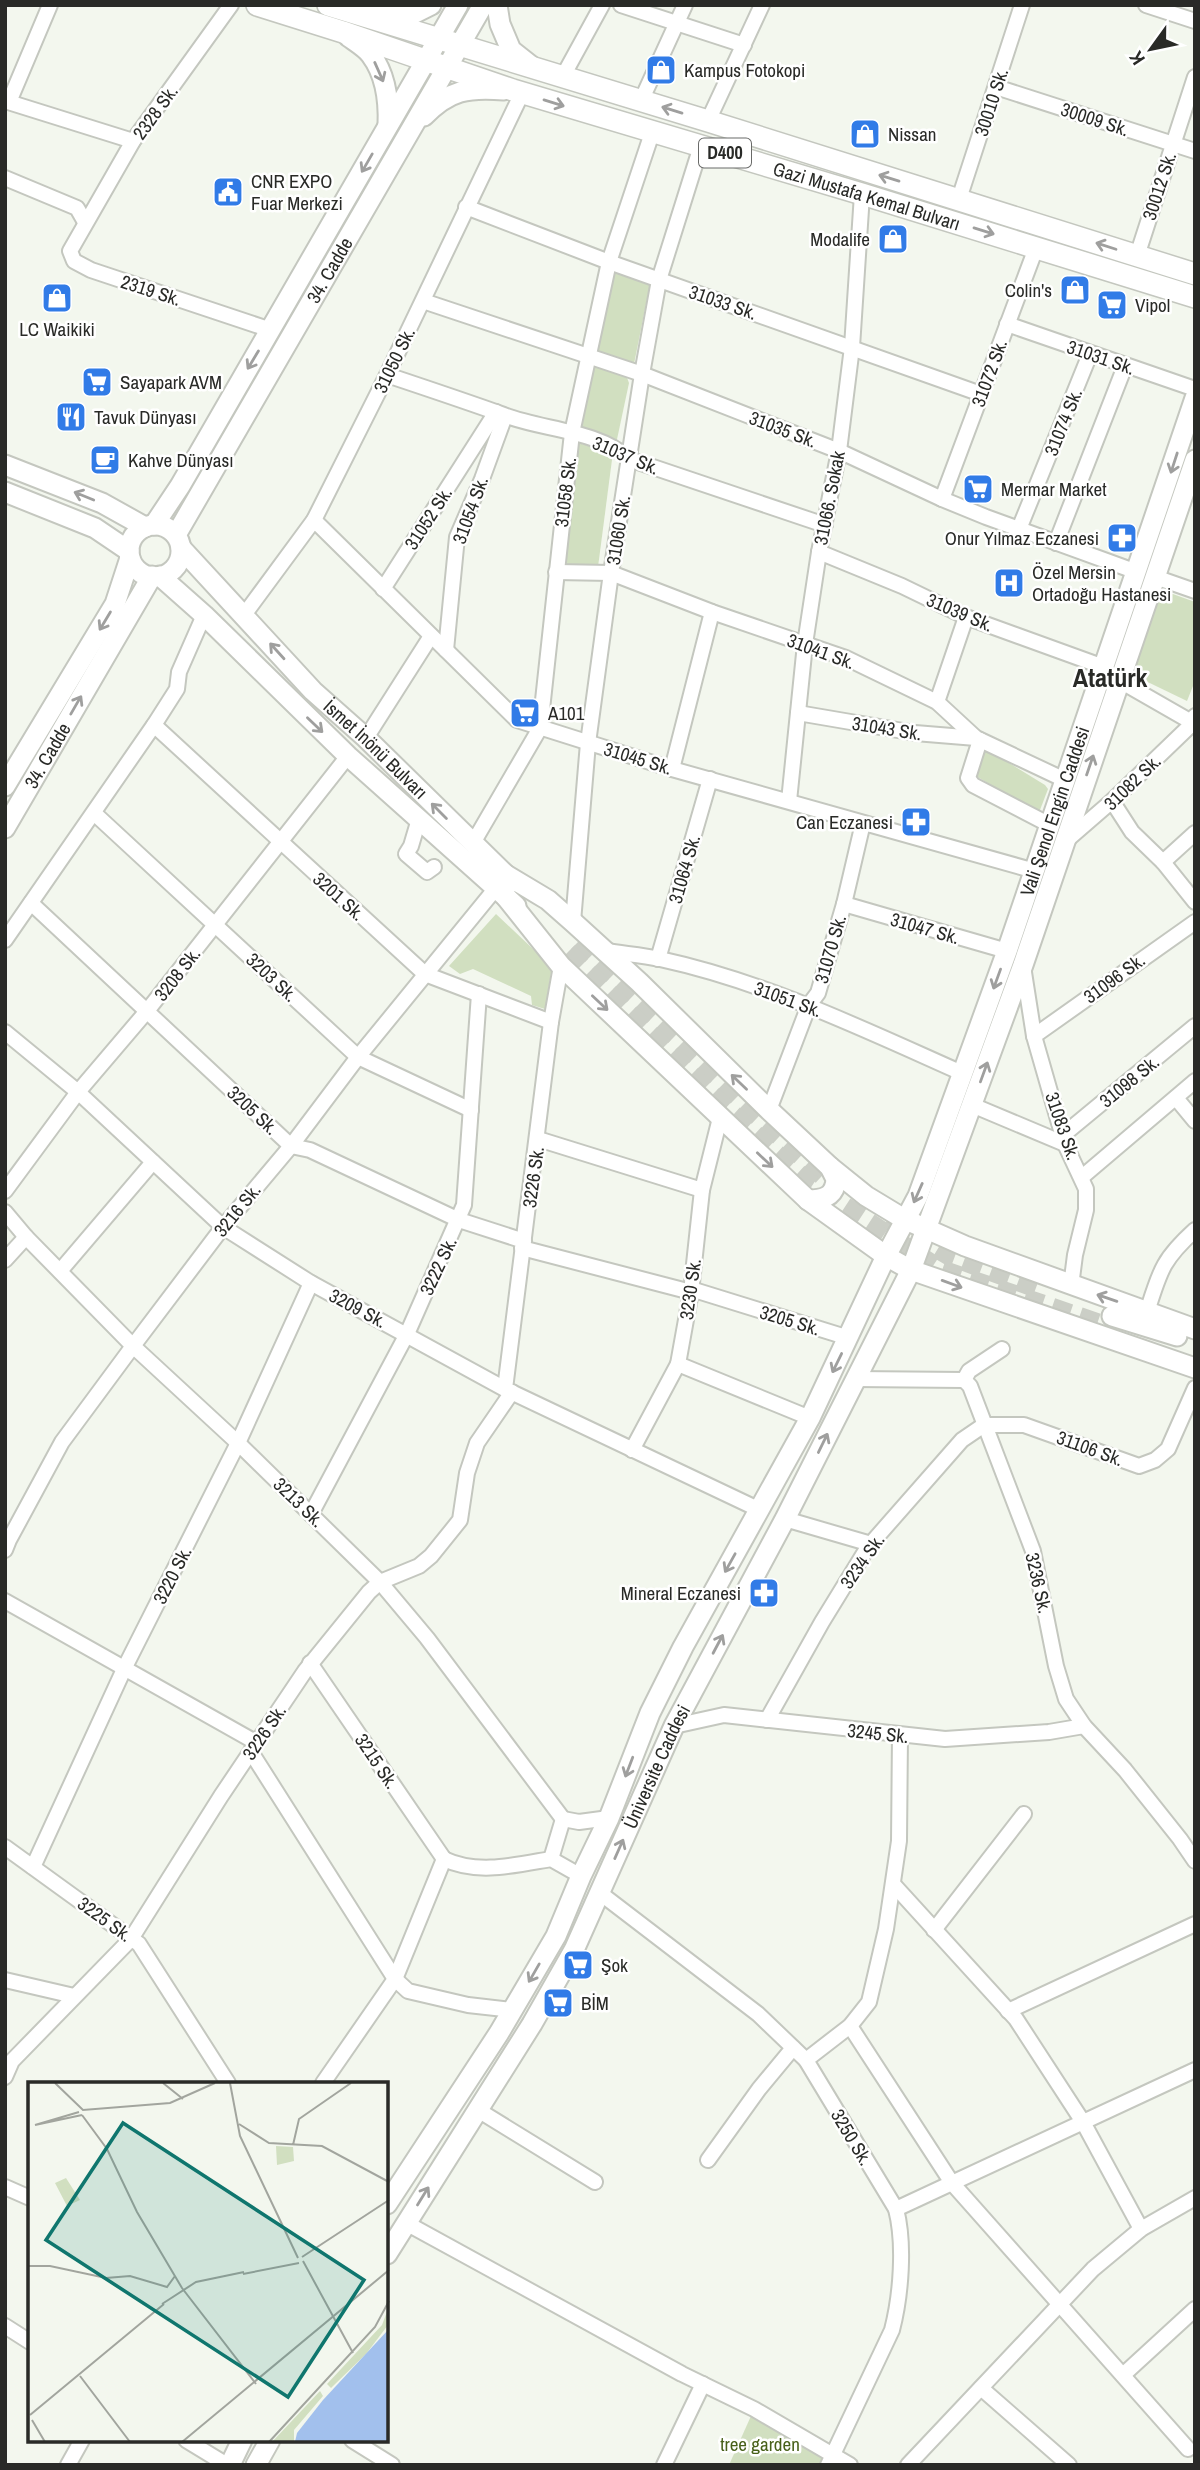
<svg xmlns="http://www.w3.org/2000/svg" width="1200" height="2470" font-family="'Archivo Narrow',sans-serif">
<style>
.green{fill:#d1dfc0}
.lines{fill:none;stroke-linecap:round;stroke-linejoin:round}
.major-tunnel{stroke:#cbcec6;stroke-width:19;stroke-dasharray:19 10;stroke-linecap:butt}
.minor-casing{stroke:#c4c7bf;stroke-width:18}
.major-casing{stroke:#c4c7bf;stroke-width:23}
.highway-casing{stroke:#c4c7bf;stroke-width:24}
.minor{stroke:#fff;stroke-width:14}
.major{stroke:#fff;stroke-width:19}
.highway{stroke:#fff;stroke-width:21}
.oneway{stroke:#9f9f9e}
.labels{text-anchor:middle;stroke-width:5;stroke-linejoin:round;paint-order:stroke}
.shield{fill:#fff;stroke:#696a68;stroke-width:2}
.shield-label{font-size:18px;font-weight:bold;fill:#292a27}
.poi-label{font-size:19px;fill:#292a27;stroke:#fff;text-anchor:start}
.street-label{font-size:19px;fill:#292a27;stroke:#fff}
.park-label{font-size:19px;fill:#476019;stroke:#fff}
.district-label{font-size:26px;font-weight:bold;fill:#292a27;stroke:#fff}
.inset-road{fill:none;stroke:#a2a59e;stroke-width:2}
.view{fill:#0f766e;fill-opacity:0.15;stroke:#0f766e;stroke-width:3.5}
.inset-edge{fill:none;stroke:#292a27;stroke-width:3.5}
</style>
<rect width="100%" height="100%" fill="#f3f7ee"/>
<g class="green">
<path d="M615,269L650,284L634,364L595,353Z"/>
<path d="M592,363L626,375L629,383L616,444L579,432Z"/>
<path d="M578,443L613,452L598,567L562,566Z"/>
<path d="M1159,589L1195,602V681L1187,701L1129,673Z"/>
<path d="M988,750L1045,785L1048,789L1040,810H1033L976,776L983,751Z"/>
<path d="M496,914L552,967L545,1009L532,1005L531,996L473,969L460,974L449,966Z"/>
<path d="M751,2416L834,2465H729Z"/>
</g>
<g class="lines">
<g class="major-tunnel">
<path d="M578,942L755,1114L830,1183"/>
<path d="M568,952L714,1097L808,1182L940,1269L1107,1326"/>
<path d="M888,1219L949,1256L1038,1289"/>
</g>
<g class="minor-casing">
<g id="minor">
<path d="M231,5L133,141L70,251L74,261L91,270L271,330"/>
<path d="M371,5L398,13"/>
<path d="M621,5L744,45"/>
<path d="M1146,5L1195,21"/>
<path d="M562,78L602,5"/>
<path d="M996,87L1195,151"/>
<path d="M5,101L133,141"/>
<path d="M641,101L685,5"/>
<path d="M9,102L50,5"/>
<path d="M708,121L762,5"/>
<path d="M5,178L77,208L85,222"/>
<path d="M959,199L1022,5"/>
<path d="M466,207L609,262L981,394"/>
<path d="M1137,256L1195,77"/>
<path d="M423,301L642,374L839,451L942,499L986,517L1137,572"/>
<path d="M1007,324L1195,389"/>
<path d="M387,375C426,388 465,401 504,415C542,430 598,430 629,459L825,525"/>
<path d="M942,499L1036,248"/>
<path d="M314,520L517,720L672,769L1035,871"/>
<path d="M1019,529L1090,354"/>
<path d="M1056,543L1125,366"/>
<path d="M819,552L902,586L966,617L1104,667"/>
<path d="M556,572L611,573L712,612L846,658L937,702L976,738L1065,780"/>
<path d="M1155,577L1195,591"/>
<path d="M383,589L496,412"/>
<path d="M244,615L314,520L387,375L522,93"/>
<path d="M446,650L457,537L482,479L505,416"/>
<path d="M1120,681L1195,724"/>
<path d="M937,702L966,617"/>
<path d="M798,713L915,733L976,738"/>
<path d="M154,725L425,974L551,1022"/>
<path d="M366,738L431,636"/>
<path d="M980,740L968,778L973,785L1050,825"/>
<path d="M672,769L712,612"/>
<path d="M789,801L805,644L819,552L839,451L852,347L862,194"/>
<path d="M1112,801L1132,832L1163,862L1195,902"/>
<path d="M94,813L358,1057L471,1110"/>
<path d="M419,819L411,846L406,854L427,872L434,867"/>
<path d="M1067,840L1112,801L1193,723L1195,716"/>
<path d="M473,843L540,728L572,433L609,262L652,133"/>
<path d="M1163,862L1195,833"/>
<path d="M31,903L291,1146L310,1150L459,1220L524,1241"/>
<path d="M844,904L1007,951"/>
<path d="M573,922L588,743L611,573L642,374L659,280L701,146"/>
<path d="M5,940L154,725L177,689L179,672L204,615"/>
<path d="M606,951C624,954 642,955 660,959C766,982 863,1029 962,1073"/>
<path d="M658,959L710,779"/>
<path d="M1023,966L1034,1036L1065,1144L1086,1189V1210L1075,1255L1071,1286"/>
<path d="M5,1032L78,1092L223,1227L311,1283L505,1389L760,1510"/>
<path d="M1034,1036L1195,922"/>
<path d="M1176,1098L1195,1121"/>
<path d="M972,1105L1065,1144"/>
<path d="M769,1110L809,1005L818,993L844,904L863,823"/>
<path d="M1063,1135L1195,1026"/>
<path d="M538,1139L702,1190"/>
<path d="M1082,1177L1195,1081"/>
<path d="M5,1191L78,1092L147,1011L348,756"/>
<path d="M5,1212L26,1237L133,1346L238,1443L380,1582L427,1638L563,1819"/>
<path d="M522,1248L691,1292"/>
<path d="M5,1260L26,1237"/>
<path d="M60,1271L153,1162"/>
<path d="M691,1289L849,1338"/>
<path d="M1147,1312C1160,1271 1162,1260 1195,1230"/>
<path d="M678,1364L810,1418"/>
<path d="M854,1379L964,1380L970,1386L1033,1551L1056,1666L1066,1699L1084,1726L1125,1770L1180,1839L1195,1861"/>
<path d="M964,1380L969,1371L1002,1349"/>
<path d="M505,1389L551,1022L561,966"/>
<path d="M984,1425H1024L1139,1466L1155,1460L1168,1449L1195,1388"/>
<path d="M632,1450L678,1364L691,1292L702,1190L720,1118"/>
<path d="M311,1514L407,1334L464,1205L479,994"/>
<path d="M785,1519L871,1544"/>
<path d="M5,1550L9,1540L62,1442L133,1346L223,1227L291,1146L358,1057L496,888"/>
<path d="M5,1601L257,1743"/>
<path d="M310,1663L444,1859"/>
<path d="M767,1720L822,1622L868,1547L962,1440L984,1425"/>
<path d="M674,1726L724,1715L945,1739L1049,1732L1084,1726"/>
<path d="M251,1752L395,1979L408,1991L468,2005L512,2010"/>
<path d="M563,1819L579,1822L609,1818"/>
<path d="M5,1847L139,1944L228,2083"/>
<path d="M444,1859C477,1875 516,1865 551,1859L581,1876"/>
<path d="M551,1859L563,1819"/>
<path d="M33,1867L125,1667L238,1443L311,1283"/>
<path d="M893,1884L1016,2019L1083,2122L1141,2229"/>
<path d="M600,1893L758,2014L806,2060L896,2209C905,2244 901,2295 892,2330L828,2465"/>
<path d="M934,1930L1024,1814"/>
<path d="M5,1980L74,1996"/>
<path d="M1008,2011L1195,1924"/>
<path d="M850,2026L952,2183L1188,2449"/>
<path d="M806,2060L850,2026L869,2002L886,1929L899,1841L900,1735"/>
<path d="M5,2077L12,2061L131,1939L221,1796L305,1671L369,1592L380,1582L419,1566L431,1556L460,1520L467,1473L477,1443L512,1392"/>
<path d="M323,2083L395,1979L444,1859"/>
<path d="M478,2110L595,2182"/>
<path d="M708,2160L759,2089L793,2048"/>
<path d="M5,2187L30,2198"/>
<path d="M896,2209L1195,2070"/>
<path d="M406,2223L682,2374L754,2409L850,2465"/>
<path d="M5,2326L30,2342"/>
<path d="M1123,2375L1195,2309"/>
<path d="M981,2388L1069,2465"/>
<path d="M186,2440L227,2465"/>
<path d="M352,2440L392,2465"/>
<path d="M68,2465L82,2440"/>
<path d="M664,2465L703,2384"/>
<path d="M908,2465L1093,2269L1141,2229L1195,2198"/>
</g>
</g>
<g class="major-casing">
<g id="major">
<path d="M497,5L500,24L511,50L530,65"/>
<path d="M379,18L409,16L431,5"/>
<path d="M349,37C356,42 366,48 371,55C386,75 389,101 388,125"/>
<path d="M424,116C449,90 468,87 504,90"/>
<path d="M5,465L102,503L145,527"/>
<path d="M5,492L95,528L129,551"/>
<path d="M154,525L180,486L458,5"/>
<circle cx="155" cy="551" r="26"/>
<path id="s1" d="M176,535L483,5"/>
<path id="s2" d="M181,548L313,691L366,738L513,882"/>
<path d="M160,576L204,615L348,756L516,906"/>
<path d="M5,786L115,604L130,558"/>
<path id="s3" d="M5,828L152,576"/>
<path d="M503,873L548,900L573,922L639,982L769,1110L830,1167L866,1196L904,1219L965,1246L1195,1329"/>
<path d="M506,897L561,966L808,1200L886,1256L911,1270L1195,1368"/>
<path d="M808,1200C823,1200 835,1197 836,1179L830,1167"/>
<path d="M1112,1316L1177,1336"/>
<path id="s4" d="M387,2204L499,2033L556,1936L581,1876L609,1818L650,1713L683,1647L810,1418L886,1256L918,1196L1007,951L1195,398"/>
<path id="s5" d="M387,2254L532,2024L574,1950L674,1726L785,1519L911,1270L1023,965L1195,460"/>
<path d="M230,2465L242,2440"/>
<path d="M256,2465L270,2440"/>
</g>
</g>
<g class="highway-casing">
<g id="highway">
<path id="s6" d="M257,5L343,32L513,90L862,194L1195,297"/>
<path d="M328,5L708,121L1195,274"/>
</g>
</g>
<use href="#minor" class="minor"/>
<use href="#major" class="major"/>
<use href="#highway" class="highway"/>
</g>
<defs><path id="oneway-shaft" d="M-6 0H5M1.5-3L5.5 0L1.5 3" fill="none" stroke-width="1.6" stroke-linecap="round" stroke-linejoin="round" transform="scale(1.75)"/></defs>
<g class="oneway">
<use href="#oneway-shaft" transform="translate(379 72) rotate(66)"/>
<use href="#oneway-shaft" transform="translate(554 103) rotate(17)"/>
<use href="#oneway-shaft" transform="translate(672 110) rotate(-163)"/>
<use href="#oneway-shaft" transform="translate(367 163) rotate(120)"/>
<use href="#oneway-shaft" transform="translate(889 178) rotate(-163)"/>
<use href="#oneway-shaft" transform="translate(984 231) rotate(17)"/>
<use href="#oneway-shaft" transform="translate(1106 246) rotate(-162)"/>
<use href="#oneway-shaft" transform="translate(253 360) rotate(121)"/>
<use href="#oneway-shaft" transform="translate(1174 463) rotate(108)"/>
<use href="#oneway-shaft" transform="translate(84 496) rotate(-158)"/>
<use href="#oneway-shaft" transform="translate(105 621) rotate(121)"/>
<use href="#oneway-shaft" transform="translate(277 651) rotate(-132)"/>
<use href="#oneway-shaft" transform="translate(76 705) rotate(-60)"/>
<use href="#oneway-shaft" transform="translate(315 725) rotate(44)"/>
<use href="#oneway-shaft" transform="translate(1090 765) rotate(-71)"/>
<use href="#oneway-shaft" transform="translate(439 811) rotate(-135)"/>
<use href="#oneway-shaft" transform="translate(997 979) rotate(110)"/>
<use href="#oneway-shaft" transform="translate(600 1003) rotate(43)"/>
<use href="#oneway-shaft" transform="translate(984 1072) rotate(-70)"/>
<use href="#oneway-shaft" transform="translate(739 1082) rotate(-136)"/>
<use href="#oneway-shaft" transform="translate(765 1160) rotate(43)"/>
<use href="#oneway-shaft" transform="translate(918 1193) rotate(114)"/>
<use href="#oneway-shaft" transform="translate(952 1284) rotate(20)"/>
<use href="#oneway-shaft" transform="translate(1107 1298) rotate(-161)"/>
<use href="#oneway-shaft" transform="translate(837 1363) rotate(116)"/>
<use href="#oneway-shaft" transform="translate(823 1443) rotate(-64)"/>
<use href="#oneway-shaft" transform="translate(730 1563) rotate(119)"/>
<use href="#oneway-shaft" transform="translate(718 1644) rotate(-62)"/>
<use href="#oneway-shaft" transform="translate(629 1767) rotate(111)"/>
<use href="#oneway-shaft" transform="translate(619 1849) rotate(-66)"/>
<use href="#oneway-shaft" transform="translate(534 1973) rotate(120)"/>
<use href="#oneway-shaft" transform="translate(423 2196) rotate(-58)"/>
</g>
<defs>
<g id="shop-square" transform="scale(1.575)"><rect x="-9" y="-9" width="18" height="18" rx="4" fill="#317be7" stroke="#fff"/><path d="M-5-2.5h2.3a2.7 3.5 0 0 1 5.4 0H5L5.5 6h-11ZM-1.5-2.5h3a1.5 2.3 0 0 0-3 0Z" fill="#fff"/></g>
<g id="civic-square" transform="scale(1.575)"><rect x="-9" y="-9" width="18" height="18" rx="4" fill="#317be7" stroke="#fff"/><path d="M-.6-6.5H3V-4.5H.6V-3L4-1V1h2V6H-6V1h2V-1L-.6-3ZM-1.2 2.5V6h2.4V2.5Z" fill="#fff"/></g>
<g id="supermarket-square" transform="scale(1.575)"><rect x="-9" y="-9" width="18" height="18" rx="4" fill="#317be7" stroke="#fff"/><path d="M-6-5.5h2.5l.6 2H6L4.5 2H-2.5L-4.4-4H-6ZM-1.5 3.2a1.3 1.3 0 1 0 .1 0ZM3 3.2a1.3 1.3 0 1 0 .1 0Z" fill="#fff"/></g>
<g id="restaurant-square" transform="scale(1.575)"><rect x="-9" y="-9" width="18" height="18" rx="4" fill="#317be7" stroke="#fff"/><path d="M-5-6h1v4h1v-4h1v4h1v-4h1v5L-1.5 .5V6h-2V.5L-5-1ZM5-6V6H3V1.5H1.5Q1.5-4 5-6Z" fill="#fff"/></g>
<g id="cafe-square" transform="scale(1.575)"><rect x="-9" y="-9" width="18" height="18" rx="4" fill="#317be7" stroke="#fff"/><path d="M-5.5-4.5H6V0H3Q3 3.5 0 3.5H-2.5Q-5.5 3.5-5.5 0ZM3-3.2v2h1.7v-2ZM-6 4.5H4V6H-6Z" fill="#fff"/></g>
<g id="pharmacy-square" transform="scale(1.575)"><rect x="-9" y="-9" width="18" height="18" rx="4" fill="#317be7" stroke="#fff"/><path d="M-2-6h4v4h4v4h-4v4h-4v-4h-4v-4h4Z" fill="#fff"/></g>
<g id="hospital-square" transform="scale(1.575)"><rect x="-9" y="-9" width="18" height="18" rx="4" fill="#317be7" stroke="#fff"/><path d="M-5-5h3v3.5h4V-5h3V5h-3V1.5h-4V5h-3Z" fill="#fff"/></g>
</defs>
<g fill-rule="evenodd">
<use href="#shop-square" x="661" y="70"/>
<use href="#shop-square" x="865" y="134"/>
<use href="#civic-square" x="228" y="192"/>
<use href="#shop-square" x="893" y="239"/>
<use href="#shop-square" x="1075" y="290"/>
<use href="#shop-square" x="57" y="298"/>
<use href="#supermarket-square" x="1112" y="305"/>
<use href="#supermarket-square" x="97" y="382"/>
<use href="#restaurant-square" x="71" y="417"/>
<use href="#cafe-square" x="105" y="460"/>
<use href="#supermarket-square" x="978" y="489"/>
<use href="#pharmacy-square" x="1122" y="538"/>
<use href="#hospital-square" x="1009" y="583"/>
<use href="#supermarket-square" x="525" y="713"/>
<use href="#pharmacy-square" x="916" y="822"/>
<use href="#pharmacy-square" x="764" y="1593"/>
<use href="#supermarket-square" x="578" y="1965"/>
<use href="#supermarket-square" x="558" y="2003"/>
</g>
<g class="labels">
<rect class="shield" x="699" y="138.5" width="52" height="29" rx="5"/>
<g class="shield-label">
<text x="725" y="159">D400</text>
</g>
<g class="poi-label">
<text x="684" y="77">Kampus Fotokopi</text>
<text x="888" y="141">Nissan</text>
<text x="251" y="188">CNR EXPO<tspan x="251" dy="22">Fuar Merkezi</tspan></text>
<text x="870" y="246" text-anchor="end">Modalife</text>
<text x="1052" y="297" text-anchor="end">Colin's</text>
<text x="1135" y="312">Vipol</text>
<text x="57" y="336" text-anchor="middle">LC Waikiki</text>
<text x="120" y="389">Sayapark AVM</text>
<text x="94" y="424">Tavuk Dünyası</text>
<text x="128" y="467">Kahve Dünyası</text>
<text x="1001" y="496">Mermar Market</text>
<text x="1099" y="545" text-anchor="end">Onur Yılmaz Eczanesi</text>
<text x="1032" y="579">Özel Mersin<tspan x="1032" dy="22">Ortadoğu Hastanesi</tspan></text>
<text x="548" y="720">A101</text>
<text x="893" y="829" text-anchor="end">Can Eczanesi</text>
<text x="741" y="1600" text-anchor="end">Mineral Eczanesi</text>
<text x="601" y="1972">Şok</text>
<text x="581" y="2010">BİM</text>
</g>
<g class="street-label">
<text transform="translate(991 102) rotate(-72)" y="7">30010 Sk.</text>
<text transform="translate(155 112) rotate(-54)" y="7">2328 Sk.</text>
<text transform="translate(1095 119) rotate(18)" y="7">30009 Sk.</text>
<text transform="translate(1159 186) rotate(-72)" y="7">30012 Sk.</text>
<text dy="7" stroke="none"><textPath href="#s6" startOffset="639">Gazi Mustafa Kemal Bulvarı</textPath></text>
<text dy="7" stroke="none"><textPath href="#s1" startOffset="306">34. Cadde</textPath></text>
<text transform="translate(151 290) rotate(18)" y="7">2319 Sk.</text>
<text transform="translate(723 302) rotate(19)" y="7">31033 Sk.</text>
<text transform="translate(1101 357) rotate(19)" y="7">31031 Sk.</text>
<text transform="translate(394 360) rotate(-64)" y="7">31050 Sk.</text>
<text transform="translate(989 373) rotate(-70)" y="7">31072 Sk.</text>
<text transform="translate(1063 422) rotate(-68)" y="7">31074 Sk.</text>
<text transform="translate(783 429) rotate(21)" y="7">31035 Sk.</text>
<text transform="translate(626 455) rotate(23)" y="7">31037 Sk.</text>
<text transform="translate(565 492) rotate(-83)" y="7">31058 Sk.</text>
<text transform="translate(829 498) rotate(-79)" y="7">31066. Sokak</text>
<text transform="translate(470 510) rotate(-70)" y="7">31054 Sk.</text>
<text transform="translate(428 518) rotate(-57)" y="7">31052 Sk.</text>
<text transform="translate(618 530) rotate(-81)" y="7">31060 Sk.</text>
<text transform="translate(960 612) rotate(23)" y="7">31039 Sk.</text>
<text transform="translate(821 651) rotate(20)" y="7">31041 Sk.</text>
<text transform="translate(887 728) rotate(9)" y="7">31043 Sk.</text>
<text dy="7" stroke="none"><textPath href="#s2" startOffset="280">İsmet İnönü Bulvarı</textPath></text>
<text dy="7" stroke="none"><textPath href="#s3" startOffset="84">34. Cadde</textPath></text>
<text transform="translate(638 758) rotate(17)" y="7">31045 Sk.</text>
<text transform="translate(1132 782) rotate(-44)" y="7">31082 Sk.</text>
<text dy="7" stroke="none"><textPath href="#s4" startOffset="1550">Vali Şenol Engin Caddesi</textPath></text>
<text transform="translate(684 869) rotate(-74)" y="7">31064 Sk.</text>
<text transform="translate(339 896) rotate(42)" y="7">3201 Sk.</text>
<text transform="translate(925 928) rotate(16)" y="7">31047 Sk.</text>
<text transform="translate(830 949) rotate(-74)" y="7">31070 Sk.</text>
<text transform="translate(177 974) rotate(-52)" y="7">3208 Sk.</text>
<text transform="translate(272 977) rotate(43)" y="7">3203 Sk.</text>
<text transform="translate(1114 978) rotate(-36)" y="7">31096 Sk.</text>
<text transform="translate(788 999) rotate(20)" y="7">31051 Sk.</text>
<text transform="translate(1129 1081) rotate(-39)" y="7">31098 Sk.</text>
<text transform="translate(253 1110) rotate(43)" y="7">3205 Sk.</text>
<text transform="translate(1063 1126) rotate(71)" y="7">31083 Sk.</text>
<text transform="translate(533 1177) rotate(-82)" y="7">3226 Sk.</text>
<text transform="translate(237 1210) rotate(-51)" y="7">3216 Sk.</text>
<text transform="translate(438 1266) rotate(-65)" y="7">3222 Sk.</text>
<text transform="translate(690 1289) rotate(-82)" y="7">3230 Sk.</text>
<text transform="translate(358 1308) rotate(28)" y="7">3209 Sk.</text>
<text transform="translate(790 1320) rotate(17)" y="7">3205 Sk.</text>
<text transform="translate(1090 1448) rotate(20)" y="7">31106 Sk.</text>
<text transform="translate(299 1502) rotate(44)" y="7">3213 Sk.</text>
<text transform="translate(862 1561) rotate(-55)" y="7">3234 Sk.</text>
<text transform="translate(172 1575) rotate(-63)" y="7">3220 Sk.</text>
<text transform="translate(1039 1583) rotate(77)" y="7">3236 Sk.</text>
<text transform="translate(264 1732) rotate(-56)" y="7">3226 Sk.</text>
<text transform="translate(878 1733) rotate(6)" y="7">3245 Sk.</text>
<text transform="translate(377 1761) rotate(56)" y="7">3215 Sk.</text>
<text dy="7" stroke="none"><textPath href="#s5" startOffset="558">Üniversite Caddesi</textPath></text>
<text transform="translate(105 1919) rotate(36)" y="7">3225 Sk.</text>
<text transform="translate(852 2137) rotate(59)" y="7">3250 Sk.</text>
</g>
<g class="park-label">
<text x="760" y="2451">tree garden</text>
</g>
<g class="district-label">
<text x="1110" y="687">Atatürk</text>
</g>
</g>
<g transform="translate(28 2082)">
<rect width="360" height="360" fill="#f3f7ee"/>
<path d="M248,64L265,65L266,79L249,83ZM38,96L52,118L39,124L27,101ZM360,227V243L338,272L303,306L299,302L354,243ZM292,309L295,314L266,348V360H244Z" fill="#d1dfc0"/>
<path d="M360,248V360H267L269,351L295,318Z" fill="#a2c0ed"/>
<path class="inset-road" d="M27,1L55,28L142,21L187,1M135,1L155,17M202,1L212,54L270,176M51,30L7,43L54,33M54,33L79,67L109,130L154,206L228,302M211,42L241,61L294,64L361,100M265,63L271,37L323,1M274,175L361,118M275,179L325,271M0,184H22L78,196L102,194L139,205L147,194M215,192L271,181M134,222L168,200L216,190M52,294L102,360M2,333L136,222M4,338L17,360M154,360L361,188M241,360L347,245L361,219"/>
<path class="view" d="M95,41L336,198L260,315L18,158Z"/>
<rect width="360" height="360" class="inset-edge"/>
</g>
<rect width="1200" height="2470" fill="none" stroke="#292a27" stroke-width="14"/>
<g transform="translate(1151 49) rotate(237)" stroke="#ffffff" stroke-width="5" paint-order="stroke">
<path d="M0-5L12 26L0 18L-12 26Z" fill="#292a27"/>
<text y="-10" font-size="19" font-weight="bold" text-anchor="middle" fill="#292a27">K</text>
</g>
</svg>
